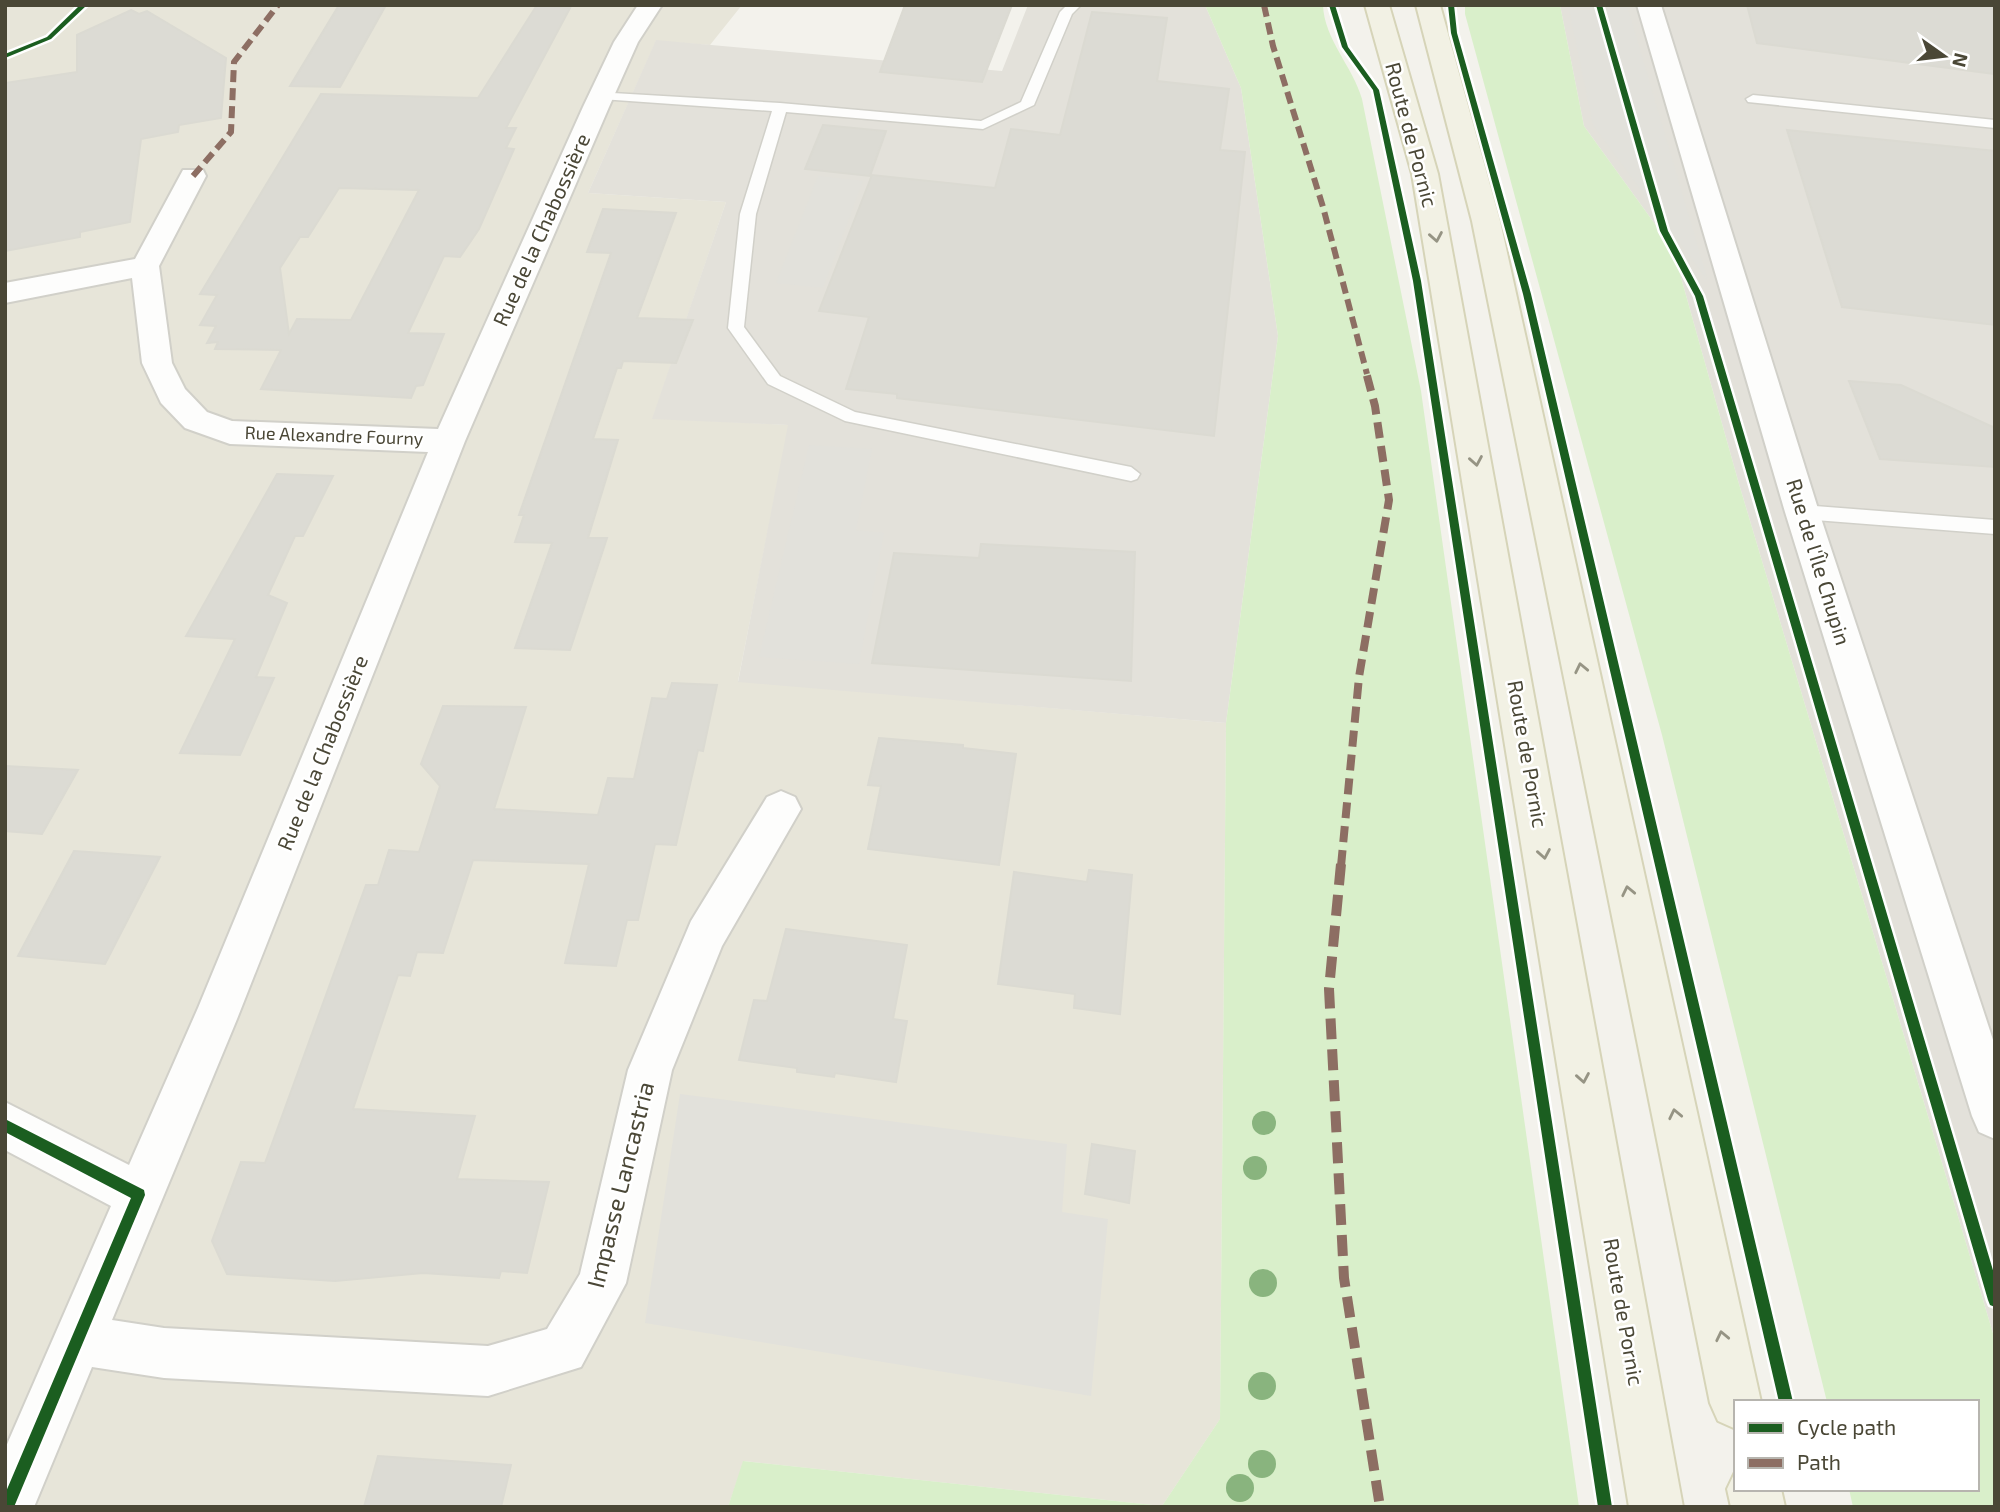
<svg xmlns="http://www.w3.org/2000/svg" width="2000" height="1512" font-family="'Exo 2',sans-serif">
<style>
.residential{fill:#e7e5d9}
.industrial{fill:#e3e1da}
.green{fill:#d9efca}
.parking{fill:#e2e1db}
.building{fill:#dcdbd4;stroke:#dbdad2;stroke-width:2;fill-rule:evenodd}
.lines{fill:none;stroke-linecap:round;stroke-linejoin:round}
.service-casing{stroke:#d1d0c9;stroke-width:3}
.minor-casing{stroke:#d1d0c9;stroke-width:4}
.primary-casing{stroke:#d6d4b8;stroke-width:4}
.service{fill:#fdfdfc;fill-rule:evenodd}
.minor{fill:#fdfdfc;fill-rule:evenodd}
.primary{fill:#f2f1e4;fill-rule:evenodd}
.quiet-far2{stroke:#8d6e63;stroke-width:6;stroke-dasharray:12 6;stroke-linecap:butt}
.quiet-far1{stroke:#8d6e63;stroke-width:8;stroke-dasharray:16 8;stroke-linecap:butt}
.quiet{stroke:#8d6e63;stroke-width:10;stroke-dasharray:21 10;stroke-linecap:butt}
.cycleway-casing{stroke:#fff;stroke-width:5}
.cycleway{fill:#1b5e20;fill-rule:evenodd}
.tree{fill:#89b47e}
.oneway{stroke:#969484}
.labels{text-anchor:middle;stroke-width:5;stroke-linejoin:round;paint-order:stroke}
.far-street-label{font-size:18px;fill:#4a4736;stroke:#fff}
.street-label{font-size:21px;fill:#4a4736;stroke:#fff}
.near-street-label{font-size:24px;fill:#4a4736;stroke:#fff}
</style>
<rect width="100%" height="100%" fill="#f3f2ec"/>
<path class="residential" d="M5,5H742L710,45L656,41L588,193L726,202L653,418L789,425L738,681L1226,723L1220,1419L1162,1506L744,1461L728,1507H5Z"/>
<g class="industrial">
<path d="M1028,5H1205L1241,88L1278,336L1226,723L738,682L788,425L652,419L726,202L588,193L656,40L1002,71Z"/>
<path d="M1560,5H1995V1340L1739,484L1673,249L1584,126Z"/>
</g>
<g class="green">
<path d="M1205,5H1323C1324,39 1353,67 1362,99L1421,391L1579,1507H728L743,1461L1162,1506L1220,1419L1226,723L1278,336L1241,88Z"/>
<path d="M1465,5H1560L1584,126L1673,249L1739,484L1995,1340V1507H1853L1849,1489H1977V1402H1827L1662,735L1465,14Z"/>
</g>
<g class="parking">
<path d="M1568,5H1627L1708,281L1593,125Z"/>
<path d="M818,176L863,181L823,288L776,283Z"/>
<path d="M809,445L872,449L856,530L884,533L859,664L759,657Z"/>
<path d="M680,1094L1067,1144L1062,1212L1108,1219L1091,1396L645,1323Z"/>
</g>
<g class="building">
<path d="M339,5H386L340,87L290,86Z"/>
<path d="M537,5L570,8L506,128H516L506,148L514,149L479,229L460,257L444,256L408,333L444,334L423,385L416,386L411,398L261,389L281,350L215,349L218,342L207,343L216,326L200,325L217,295L200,294L321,94L478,98ZM339,188L419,190L351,320L297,319L289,334L280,268L300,237H308Z"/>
<path d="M905,5H1012L982,82L880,72Z"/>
<path d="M1747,5H1995V74L1757,43Z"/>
<path d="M131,10L139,14L147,11L226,58L221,118L179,125L178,132L141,139L130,222L80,232V237L5,251V83L77,72V35Z"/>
<path d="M1092,12L1167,18L1157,81L1229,89L1220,150L1245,152L1214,436L897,398V394L846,389L869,317L819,311L872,175L995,188L1011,129L1060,135Z"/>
<path d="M823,125L886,131L870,176L805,169Z"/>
<path d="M1787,130L1995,151V325L1842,307Z"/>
<path d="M603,209L676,213L637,318L693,320L676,363L623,361L621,368H617L593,439L618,440L588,538H607L570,650L515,648L552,543L515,542L524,515H519L611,253L587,252Z"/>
<path d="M1849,381L1901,385L1995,428V467L1880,459Z"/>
<path d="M277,474L333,476L303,536H295L268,595L287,603L256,677L274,678L240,755L180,753L235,639L186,636Z"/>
<path d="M981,544L1135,552L1131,681L872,663L894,553L979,558Z"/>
<path d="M672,683L717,685L703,751L698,750L676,845L655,844L638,920H627L616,966L565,963L589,864L473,860L443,953L417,952L410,976L398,975L353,1109L475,1116L457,1179L549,1182L527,1273L501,1271L499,1278L423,1273L335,1281L227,1274L212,1241L241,1162L265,1163L366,885H378L389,850L419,852L440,786L421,764L443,706L526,707L494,809L598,815L608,778L634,779L652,698L667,699Z"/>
<path d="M879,738L963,745V748L1016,754L999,865L868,849L881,786L868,785Z"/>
<path d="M5,766L78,770L42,834L5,831Z"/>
<path d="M74,851L160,857L105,964L18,956Z"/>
<path d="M1089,870L1132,875L1120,1014L1074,1008L1075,994L998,984L1014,872L1087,882Z"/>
<path d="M786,929L907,945L893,1019L907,1021L896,1082L835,1073L834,1077L797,1072V1068L739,1060L754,1000L767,1001Z"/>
<path d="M1092,1144L1135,1151L1129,1203L1085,1194Z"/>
<path d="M378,1456L511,1465L501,1507H364Z"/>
</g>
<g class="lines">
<g class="service-casing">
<g id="service">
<path d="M1067,5H1081L1072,14L1034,105L983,129L786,112L756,214L744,327L780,376L855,412L1131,467L1140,474L1137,479L1131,481L845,421L768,384L728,328L740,214L772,111L601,99L594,95L596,92L780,103L981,121L1021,102L1060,12Z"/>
<path d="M1753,95L1995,120V128L1748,102L1746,99Z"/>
<path d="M1802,505L1995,520V534L1802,519L1793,512Z"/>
</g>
</g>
<g class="minor-casing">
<g id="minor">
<path d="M638,5H662L638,42L609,107L465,441L237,1019L112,1320L164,1328L488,1346L547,1329L580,1274L628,1070L691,921L767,797L781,791L795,797L801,809L722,946L672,1070L626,1283L581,1367L488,1396L164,1378L92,1367L34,1507H5V1449L111,1206L5,1150V1102L129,1165L198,1008L428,452L230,444L185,428L161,403L142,363L132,278L5,303V283L135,259L183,170H203L206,176L159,266L172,363L185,389L207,412L232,421L438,429L583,107L614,42Z"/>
<path d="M1637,5H1661L1819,512L1995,1046V1139L1979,1132L1972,1116L1785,512Z"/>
</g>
</g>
<g class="primary-casing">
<g id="primary">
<path d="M1365,5H1389L1438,174L1683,1507H1629L1412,174Z"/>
<path d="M1416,5H1440L1500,221L1761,1402H1736V1429L1718,1421L1710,1403L1472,221Z"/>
<path d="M1736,1470V1489H1781L1785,1507H1731L1727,1489Z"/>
</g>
</g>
<use href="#service" class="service"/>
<use href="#minor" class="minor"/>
<use href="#primary" class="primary"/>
<g class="quiet-far2">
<path d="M1264,5L1273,46L1323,207L1367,374"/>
<path d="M193,176L231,132L234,62L278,5"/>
</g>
<path class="quiet-far1" d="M1341,866L1359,677L1389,500L1375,406L1366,372"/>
<path class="quiet" d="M1341,864L1329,989L1344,1278L1380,1507"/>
<g class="cycleway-casing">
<g id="cycleway">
<path d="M80,5H87L51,39L5,58V54L47,37Z"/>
<path d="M1329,5H1335L1348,47L1379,90L1421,281L1612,1507H1598L1413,281L1373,90L1342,47Z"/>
<path d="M1448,5H1454L1457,33L1531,294L1793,1402H1779L1523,294L1451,33Z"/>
<path d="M1596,5H1602L1668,231L1703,296L1995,1277V1307L1990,1305L1988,1300L1695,296L1660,231Z"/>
<path d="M5,1119L144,1190L145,1195L14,1507H5V1494L131,1198L5,1132Z"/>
</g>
</g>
<use href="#cycleway" class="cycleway"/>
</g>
<g class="tree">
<circle cx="1264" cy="1123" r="12"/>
<circle cx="1255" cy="1168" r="12"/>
<circle cx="1263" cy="1283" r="14"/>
<circle cx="1262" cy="1386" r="14"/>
<circle cx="1262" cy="1464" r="14"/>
<circle cx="1240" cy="1488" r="14"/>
</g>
<defs><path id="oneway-chevron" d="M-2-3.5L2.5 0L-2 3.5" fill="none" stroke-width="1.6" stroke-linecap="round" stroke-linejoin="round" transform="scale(1.75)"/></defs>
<g class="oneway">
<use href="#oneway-chevron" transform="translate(1436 237) rotate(80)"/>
<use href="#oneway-chevron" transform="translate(1476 461) rotate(80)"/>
<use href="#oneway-chevron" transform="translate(1581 668) rotate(-102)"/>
<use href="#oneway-chevron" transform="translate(1544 854) rotate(80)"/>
<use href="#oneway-chevron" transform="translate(1628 891) rotate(-102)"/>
<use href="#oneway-chevron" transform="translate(1583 1078) rotate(80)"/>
<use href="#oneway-chevron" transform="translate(1675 1114) rotate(-102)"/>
<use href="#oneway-chevron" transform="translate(1722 1336) rotate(-102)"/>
</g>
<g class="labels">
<g class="far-street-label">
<text transform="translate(334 436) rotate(2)" y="6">Rue Alexandre Fourny</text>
</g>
<g class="street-label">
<text transform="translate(1411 135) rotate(75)" y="7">Route de Pornic</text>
<text transform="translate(542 230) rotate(-66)" y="7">Rue de la Chabossière</text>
<text transform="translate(1818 562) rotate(73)" y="7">Rue de l'Île Chupin</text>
<text transform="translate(323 753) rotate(-68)" y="7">Rue de la Chabossière</text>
<text transform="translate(1527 754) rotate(80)" y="7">Route de Pornic</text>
<text transform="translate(1623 1312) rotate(80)" y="7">Route de Pornic</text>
</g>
<g class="near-street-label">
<text transform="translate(621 1185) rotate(-76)" y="8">Impasse Lancastria</text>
</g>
</g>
<rect width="2000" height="1512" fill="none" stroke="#4a4736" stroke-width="14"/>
<rect x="1734" y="1400" width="245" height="91" fill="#ffffff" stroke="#b7b5af" stroke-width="2"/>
<rect x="1748" y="1423" width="35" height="10" fill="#1b5e20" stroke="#b7b5af" stroke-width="2"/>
<text x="1797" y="1435" font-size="21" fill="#4a4736">Cycle path</text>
<rect x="1748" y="1458" width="35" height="10" fill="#8d6e63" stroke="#b7b5af" stroke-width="2"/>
<text x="1797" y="1470" font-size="21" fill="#4a4736">Path</text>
<g transform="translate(1944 56) rotate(104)" stroke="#ffffff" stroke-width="5" paint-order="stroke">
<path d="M0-5L12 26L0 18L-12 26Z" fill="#4a4736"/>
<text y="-10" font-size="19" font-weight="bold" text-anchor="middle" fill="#4a4736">N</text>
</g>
</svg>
